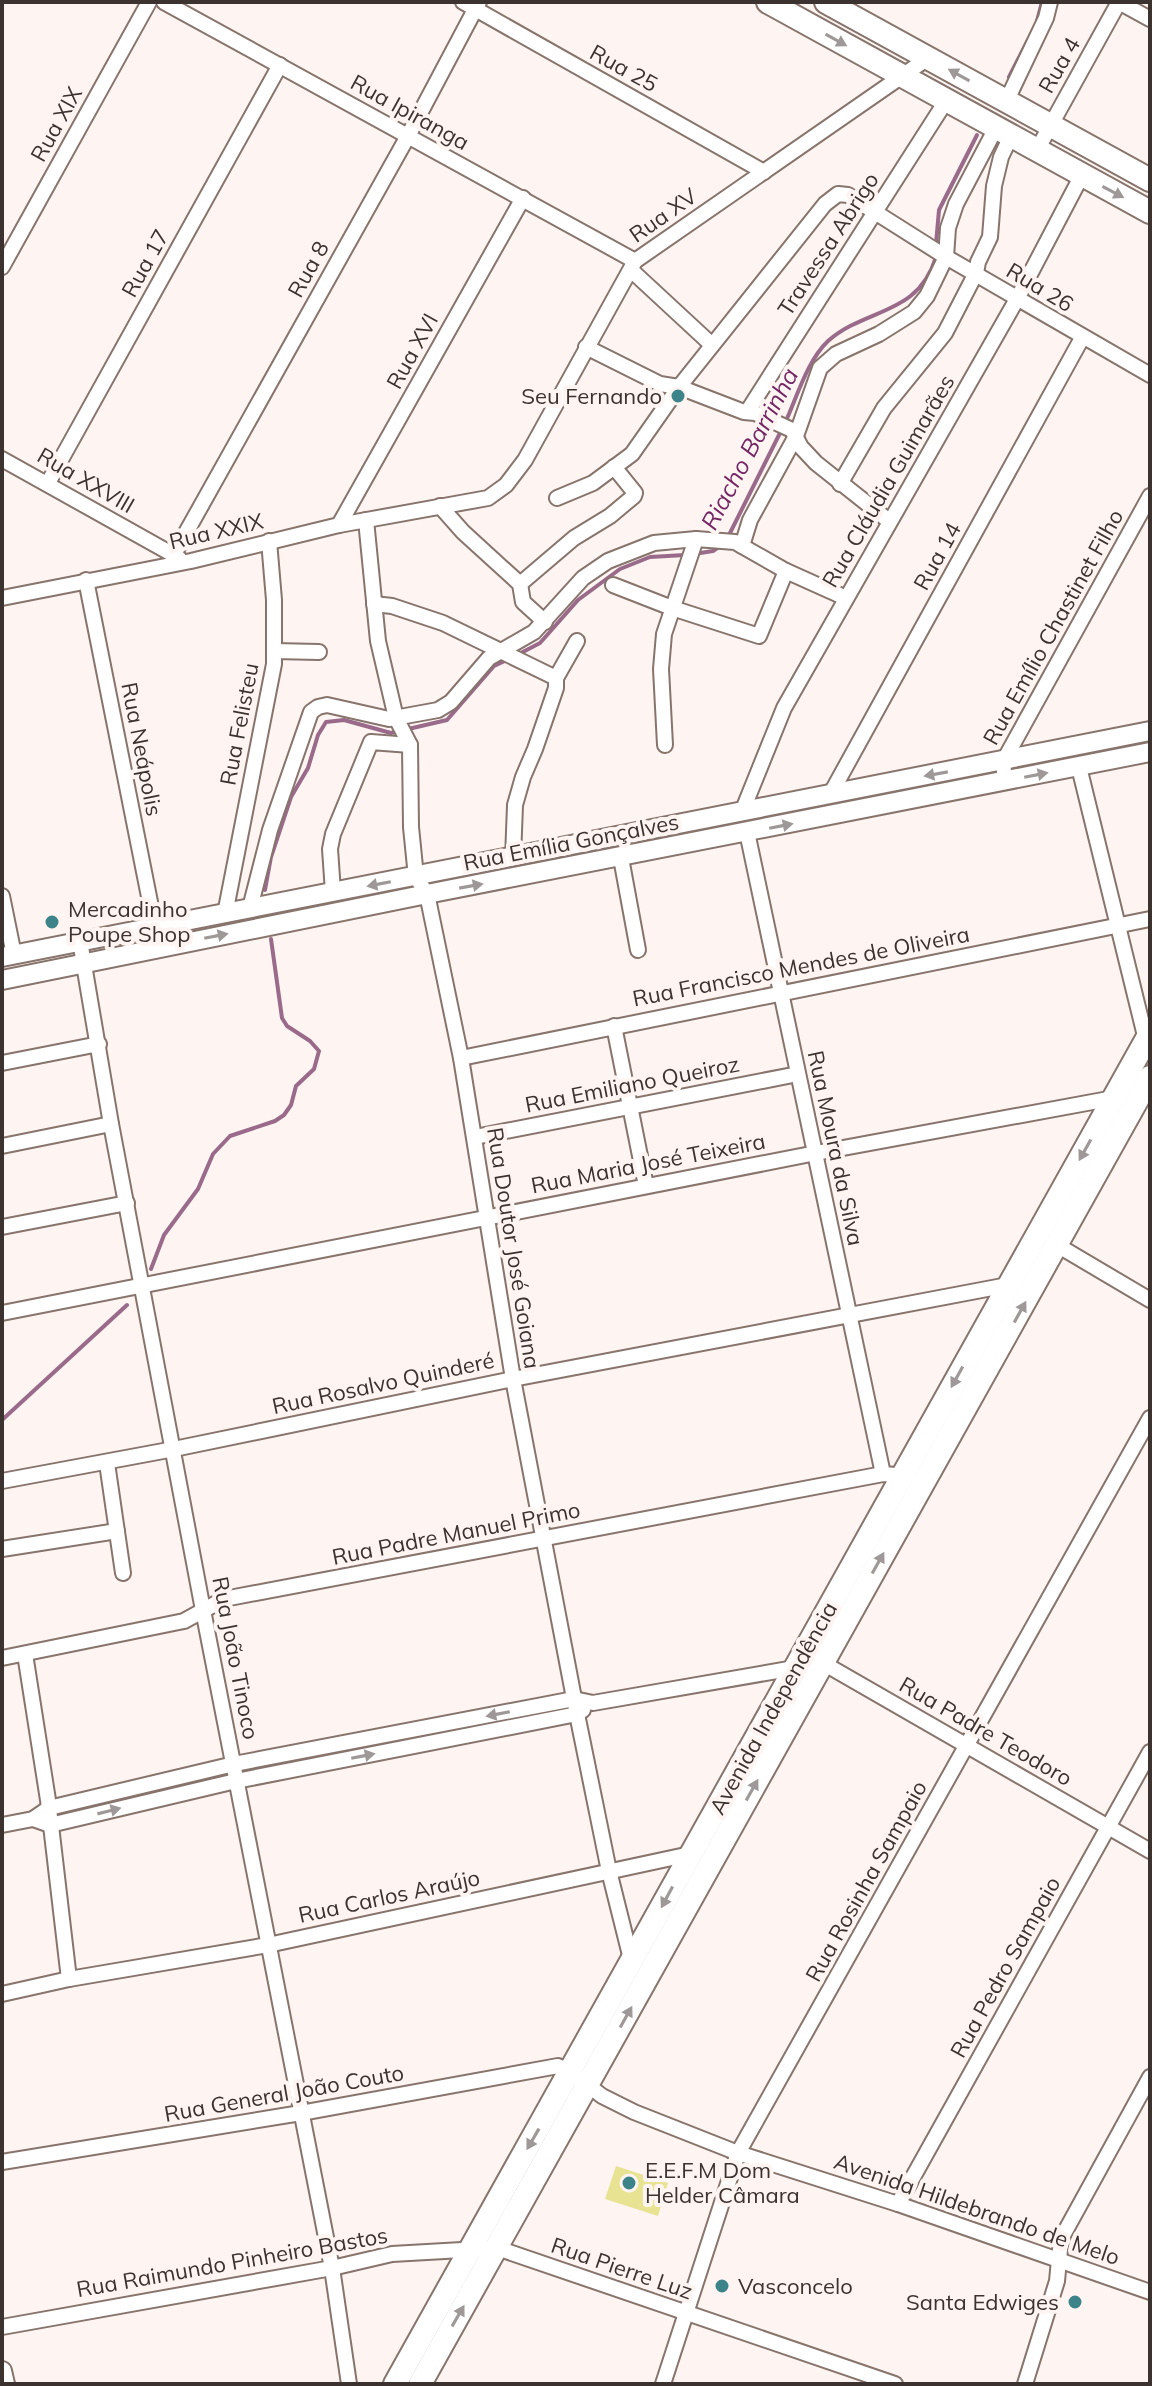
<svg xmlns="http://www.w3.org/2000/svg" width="1152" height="2386" font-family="Mulish,sans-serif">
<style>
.green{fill:#e8e293}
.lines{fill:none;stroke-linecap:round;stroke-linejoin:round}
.stream{stroke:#9a6a8a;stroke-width:4}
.minor-casing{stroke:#87746d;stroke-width:18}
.tertiary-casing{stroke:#87746d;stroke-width:22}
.secondary-casing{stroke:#87746d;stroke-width:26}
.minor{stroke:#fff;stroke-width:14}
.tertiary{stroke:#fff;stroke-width:18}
.secondary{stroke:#fff;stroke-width:22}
.oneway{fill:#9e9998}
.poi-dot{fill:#3c8489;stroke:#fef5f2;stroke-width:3}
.labels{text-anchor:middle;stroke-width:8;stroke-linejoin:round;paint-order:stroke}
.street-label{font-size:22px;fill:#3c3330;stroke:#fef5f2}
.poi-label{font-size:22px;fill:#3c3330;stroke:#fef5f2;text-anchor:start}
.water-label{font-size:24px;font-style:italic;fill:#732663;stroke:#fef5f2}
</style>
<rect width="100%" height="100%" fill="#fef5f2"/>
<path class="green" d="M616,2166L668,2183L658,2216L605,2199Z"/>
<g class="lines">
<g class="stream">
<path d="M1037,21L1042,2"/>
<path d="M1009,77L1028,40"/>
<path d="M936,244L939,210L977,135"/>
<path d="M785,423C797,397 807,361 828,341C867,307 918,316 936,257"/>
<path d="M728,537L781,431"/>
<path d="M694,554L713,551L723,544"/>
<path d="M517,655L540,643L578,600L620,569L650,557L685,555"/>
<path d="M265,890L271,857L291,797L308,768L318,735L326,722L344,720L391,733L447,720L494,666L509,659"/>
<path d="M151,1269L164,1235L198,1189L213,1154L230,1136L275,1121L284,1115L291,1105L296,1086L314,1069L319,1051L310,1041L287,1026L282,1018L271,939"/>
<path d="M2,1420L127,1305"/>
</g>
<g class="minor-casing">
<g id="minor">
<path d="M164,2L635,261"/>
<path d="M463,2L764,172"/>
<path d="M1119,2L1150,19"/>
<path d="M1006,102L1046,18L1050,2"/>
<path d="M1037,150L1119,2"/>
<path d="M2,267L149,2"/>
<path d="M631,270L712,345"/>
<path d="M586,347L660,384L679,387L744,412L755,413L792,430L801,447L816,463L889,521"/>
<path d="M747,412L946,101"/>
<path d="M2,459L179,558"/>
<path d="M48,483L280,65"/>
<path d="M840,484L884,408L945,333L976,273L978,262L990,237L994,186L1001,157L1011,136"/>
<path d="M557,498L593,483L632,454L679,387L825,204L838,194L848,195L946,257L1150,375"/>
<path d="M440,506L463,532L520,584L523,602L545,622"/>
<path d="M366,520L378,641L396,718L410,745L411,827L416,877L427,894L461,1058L513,1379L577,1714L609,1871L632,1963"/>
<path d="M339,525L523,198"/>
<path d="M742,546L750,520L796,436L820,368L836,354L879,334L914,312L927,296L946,257L948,228L956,204L996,128"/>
<path d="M173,556L408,136L479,2"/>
<path d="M86,580L155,927"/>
<path d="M520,584L574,538L610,516L634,496L635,493L614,467"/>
<path d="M613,585L672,608L759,636L786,571"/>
<path d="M2,598L191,561L339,525L488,498L506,485L525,460L635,261L928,58"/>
<path d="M374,604L392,606L443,623L556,678"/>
<path d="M274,651L319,652"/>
<path d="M665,745L661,669L664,634L696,539"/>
<path d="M1079,767L1146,1040"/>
<path d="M1005,781L1003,762L1150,496"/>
<path d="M830,795L1082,338"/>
<path d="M742,812L784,708L1017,299L1082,175"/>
<path d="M747,832L883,1474"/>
<path d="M513,858L515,805L523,777L535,749L556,688V678L577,641"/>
<path d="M621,858L638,950"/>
<path d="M333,892L330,849L333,834L371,742L410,745"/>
<path d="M2,896L14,955"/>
<path d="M250,908L270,830L311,712L318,707L327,705L389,719L438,710L451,702L489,658L534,632L583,578L608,561L654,543L696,539L735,542L786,571L846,598"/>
<path d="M225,914L274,664V600L269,541"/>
<path d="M80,941L111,1124L203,1610L332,2268L349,2384"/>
<path d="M614,1026L646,1186"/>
<path d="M461,1058L1150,919"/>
<path d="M2,1063L99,1044"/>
<path d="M475,1137L798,1074"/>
<path d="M2,1146L111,1124"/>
<path d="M2,1227L127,1203"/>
<path d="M1057,1245L1150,1300"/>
<path d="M2,1313L816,1153L1114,1098"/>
<path d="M107,1463L123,1573"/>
<path d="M2,1481L174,1449L513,1379L1008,1285"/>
<path d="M2,1549L117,1531"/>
<path d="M25,1654L48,1800L69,1979"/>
<path d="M2,1658L184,1621L224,1599L883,1474L908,1476"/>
<path d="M33,1819L50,1825L236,1781L577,1714L583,1710"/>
<path d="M2,1825L33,1819L49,1808L234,1764L574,1699L593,1703L823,1663L1150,1851"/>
<path d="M2,1994L69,1979L268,1945L695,1853"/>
<path d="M2,2162L301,2113L558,2066L571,2072L602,2096L634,2112L738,2153L898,2204L1150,2292"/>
<path d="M898,2204L1150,1752"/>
<path d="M2,2327L332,2268L392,2254L497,2248L895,2384"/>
<path d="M663,2384L738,2153L1150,1418"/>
<path d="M1025,2384L1057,2281L1061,2239L1150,2077"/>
</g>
</g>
<g class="tertiary-casing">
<g id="tertiary">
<path d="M2,957L1150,731"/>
<path d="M2,980L427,894L1150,752"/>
<path d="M2,2371L5,2384"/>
</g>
</g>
<g class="secondary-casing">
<g id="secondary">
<path d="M768,2L1150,212"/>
<path d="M826,2L1150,180"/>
<path d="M395,2384L1150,1033"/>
<path d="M420,2384L1150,1077"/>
</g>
</g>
<use href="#minor" class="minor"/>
<use href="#tertiary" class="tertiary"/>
<use href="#secondary" class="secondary"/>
</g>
<defs><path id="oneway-solid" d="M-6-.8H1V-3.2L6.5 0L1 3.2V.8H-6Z" transform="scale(2)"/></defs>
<g class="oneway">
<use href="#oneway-solid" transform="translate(836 40) rotate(29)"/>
<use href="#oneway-solid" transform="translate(959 75) rotate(-151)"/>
<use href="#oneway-solid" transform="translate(1113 192) rotate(28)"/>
<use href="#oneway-solid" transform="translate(936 774) rotate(170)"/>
<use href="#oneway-solid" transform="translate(1036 775) rotate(-11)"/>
<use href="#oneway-solid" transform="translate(781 826) rotate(-11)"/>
<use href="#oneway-solid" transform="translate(379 884) rotate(169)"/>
<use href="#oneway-solid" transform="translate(471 886) rotate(-10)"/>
<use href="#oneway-solid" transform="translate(216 936) rotate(-11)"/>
<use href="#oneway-solid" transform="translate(1085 1150) rotate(119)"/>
<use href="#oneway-solid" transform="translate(1020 1312) rotate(-61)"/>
<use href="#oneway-solid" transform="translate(957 1377) rotate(119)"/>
<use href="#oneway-solid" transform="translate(878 1563) rotate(-61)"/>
<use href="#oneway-solid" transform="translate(498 1714) rotate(169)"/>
<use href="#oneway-solid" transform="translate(363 1756) rotate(-11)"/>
<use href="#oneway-solid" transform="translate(752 1790) rotate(-61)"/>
<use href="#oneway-solid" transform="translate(109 1811) rotate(-14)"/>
<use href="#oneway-solid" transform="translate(667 1897) rotate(118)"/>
<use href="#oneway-solid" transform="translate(626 2017) rotate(-61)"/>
<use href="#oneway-solid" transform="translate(533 2139) rotate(120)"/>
<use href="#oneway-solid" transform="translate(458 2316) rotate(-60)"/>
</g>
<g class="poi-dot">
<circle cx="678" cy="396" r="8"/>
<circle cx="52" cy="922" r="8"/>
<circle cx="629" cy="2183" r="8"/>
<circle cx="722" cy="2286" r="8"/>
<circle cx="1075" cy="2302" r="8"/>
</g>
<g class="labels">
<g class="street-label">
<text transform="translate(1059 65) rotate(-60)" y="8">Rua 4</text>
<text transform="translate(624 68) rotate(29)" y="8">Rua 25</text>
<text transform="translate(410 112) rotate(29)" y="8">Rua Ipiranga</text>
<text transform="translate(56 124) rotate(-61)" y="8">Rua XIX</text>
<text transform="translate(663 215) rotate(-35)" y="8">Rua XV</text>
<text transform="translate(828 244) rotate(-57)" y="8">Travessa Abrigo</text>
<text transform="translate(145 263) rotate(-61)" y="8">Rua 17</text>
<text transform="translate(308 269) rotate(-61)" y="8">Rua 8</text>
<text transform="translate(1040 287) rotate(31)" y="8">Rua 26</text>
<text transform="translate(412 351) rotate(-61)" y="8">Rua XVI</text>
<text transform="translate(86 480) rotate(30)" y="8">Rua XXVIII</text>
<text transform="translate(888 481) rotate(-60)" y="8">Rua Cláudia Guimarães</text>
<text transform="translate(216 531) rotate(-13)" y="8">Rua XXIX</text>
<text transform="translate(937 556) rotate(-61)" y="8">Rua 14</text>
<text transform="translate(1053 627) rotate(-61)" y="8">Rua Emílio Chastinet Filho</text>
<text transform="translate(239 724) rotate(-79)" y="8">Rua Felisteu</text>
<text transform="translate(142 749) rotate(79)" y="8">Rua Neápolis</text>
<text transform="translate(571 842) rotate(-11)" y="8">Rua Emília Gonçalves</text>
<text transform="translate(801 966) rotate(-11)" y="8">Rua Francisco Mendes de Oliveira</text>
<text transform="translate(632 1084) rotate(-11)" y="8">Rua Emiliano Queiroz</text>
<text transform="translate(836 1148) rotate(78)" y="8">Rua Moura da Silva</text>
<text transform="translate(648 1163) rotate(-11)" y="8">Rua Maria José Teixeira</text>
<text transform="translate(514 1248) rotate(81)" y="8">Rua Doutor José Goiana</text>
<text transform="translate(383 1383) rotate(-12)" y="8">Rua Rosalvo Quinderé</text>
<text transform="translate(456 1533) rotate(-11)" y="8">Rua Padre Manuel Primo</text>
<text transform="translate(236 1658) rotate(79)" y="8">Rua João Tinoco</text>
<text transform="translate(773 1708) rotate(-61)" y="8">Avenida Independência</text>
<text transform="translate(986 1731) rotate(30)" y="8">Rua Padre Teodoro</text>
<text transform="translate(866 1881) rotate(-61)" y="8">Rua Rosinha Sampaio</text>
<text transform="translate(389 1896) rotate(-12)" y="8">Rua Carlos Araújo</text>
<text transform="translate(1005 1967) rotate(-61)" y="8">Rua Pedro Sampaio</text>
<text transform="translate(284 2093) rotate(-10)" y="8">Rua General João Couto</text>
<text transform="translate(977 2209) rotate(19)" y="8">Avenida Hildebrando de Melo</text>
<text transform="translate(232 2262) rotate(-10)" y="8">Rua Raimundo Pinheiro Bastos</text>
<text transform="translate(622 2268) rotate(19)" y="8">Rua Pierre Luz</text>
</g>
<g class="poi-label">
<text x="662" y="404" text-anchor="end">Seu Fernando</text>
<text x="68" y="917">Mercadinho<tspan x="68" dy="25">Poupe Shop</tspan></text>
<text x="645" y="2178">E.E.F.M Dom<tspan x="645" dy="25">Helder Câmara</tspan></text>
<text x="738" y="2294">Vasconcelo</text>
<text x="1059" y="2310" text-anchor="end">Santa Edwiges</text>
</g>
<g class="water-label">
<text transform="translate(750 449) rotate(-62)" y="8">Riacho Barrinha</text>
</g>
</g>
<rect width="1152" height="2386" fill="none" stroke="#3c3330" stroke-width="8"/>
</svg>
